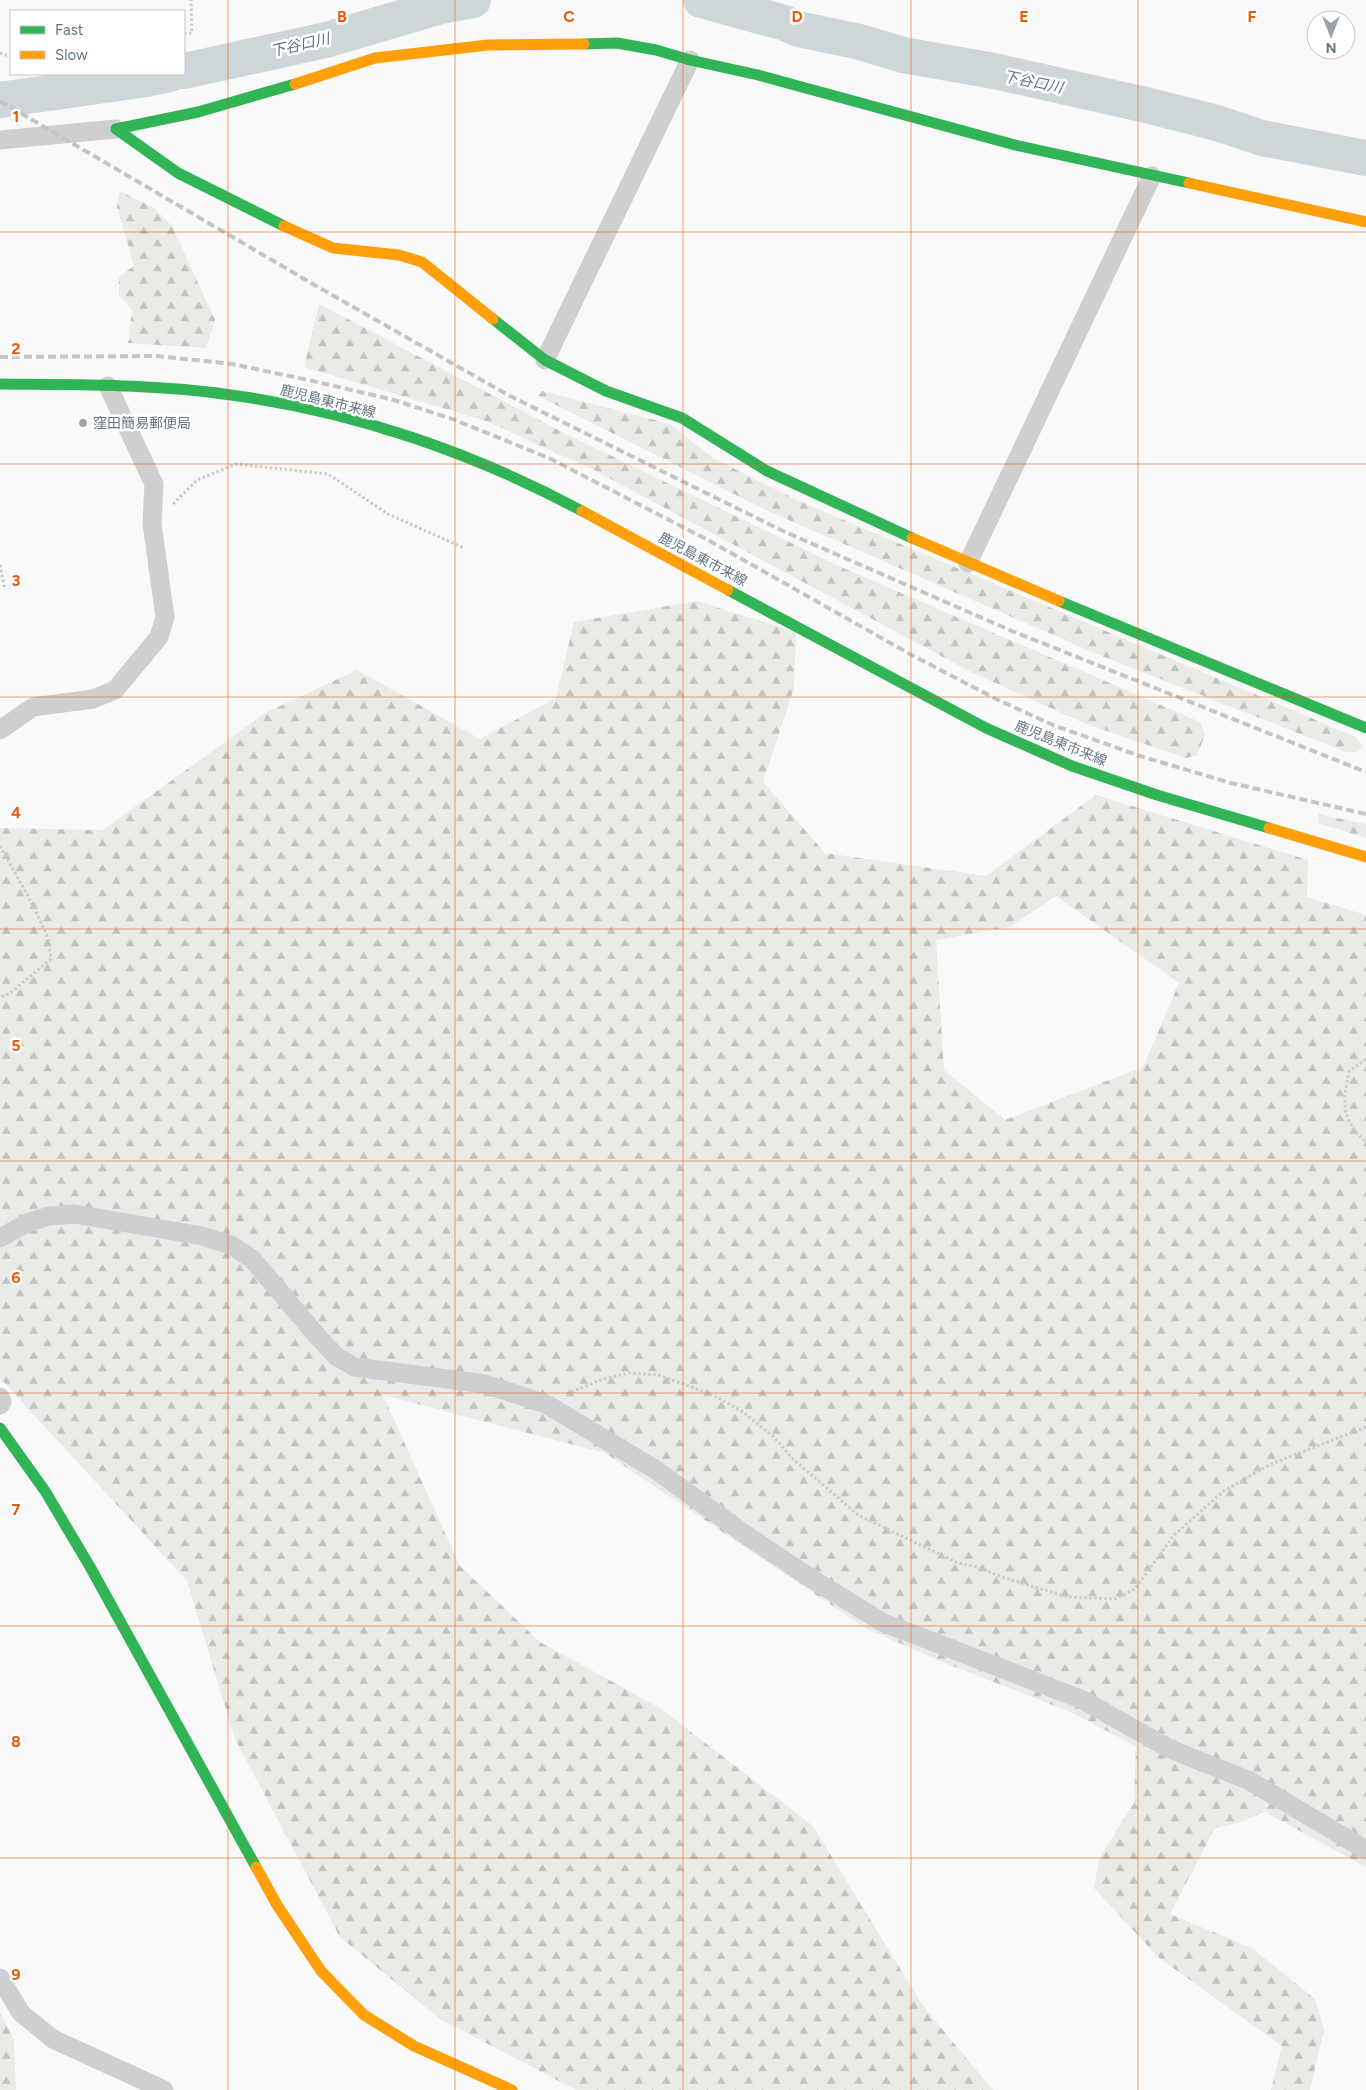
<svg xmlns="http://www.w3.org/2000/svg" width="1366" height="2090" font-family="Figtree,'Noto Sans JP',sans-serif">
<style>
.forest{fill:url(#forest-firs);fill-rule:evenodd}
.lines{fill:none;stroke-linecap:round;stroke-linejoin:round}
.river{stroke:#ced6d9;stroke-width:36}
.path{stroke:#cbcccd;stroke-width:3;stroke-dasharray:2.5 2.5;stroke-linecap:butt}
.street{stroke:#cecfd0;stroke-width:19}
.fast{stroke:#30b455;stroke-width:11}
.slow{stroke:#ff9f0a;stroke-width:11}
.rail{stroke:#c3c5c6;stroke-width:4;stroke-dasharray:8 4;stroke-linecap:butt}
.grid{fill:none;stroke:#e8590c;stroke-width:1;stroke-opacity:0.55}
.poi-dot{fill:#99a4ac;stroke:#fff;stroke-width:2}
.labels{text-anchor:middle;stroke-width:5;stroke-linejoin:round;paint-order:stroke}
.street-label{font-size:14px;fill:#657683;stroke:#fff}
.poi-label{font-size:14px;fill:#657683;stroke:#fff;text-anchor:start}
.water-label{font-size:15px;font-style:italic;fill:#60757c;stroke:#fff}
.grid-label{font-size:16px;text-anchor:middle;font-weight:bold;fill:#e8590c;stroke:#fff;stroke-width:5;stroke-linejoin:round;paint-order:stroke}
</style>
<defs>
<pattern id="forest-firs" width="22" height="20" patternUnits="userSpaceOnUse" patternTransform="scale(1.25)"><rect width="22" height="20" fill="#e8ebe6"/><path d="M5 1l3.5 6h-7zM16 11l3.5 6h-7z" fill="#c0c3c0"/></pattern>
</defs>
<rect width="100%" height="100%" fill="#f9f9f9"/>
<g class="forest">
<path d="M120,191L154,208L172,226L215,320L206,348L128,343L132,310L119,295V277L134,266L117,207Z"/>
<path d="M319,304L564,433L841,567L1200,722L1205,735L1197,755L1186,758L1086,724L973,673L594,470L486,421L304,367Z"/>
<path d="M542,391L670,424L713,458L799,501L1356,737L1363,747L1357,752H1346L1097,654L766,510L538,396Z"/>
<path d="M697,601L796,632L794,688L763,782L825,853L986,876L1096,795L1308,860L1307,897L1366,915V1867L1265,1812L1238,1823L1215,1828L1170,1914L1252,1948L1315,1999L1324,2029L1310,2090H1271L1282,2046L1158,1957L1094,1888L1099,1859L1134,1803L1136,1746L1068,1711L940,1661L867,1629L605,1453L383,1395L460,1566L540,1642L660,1708L813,1826L923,2006L993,2090H576L440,2019L340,1937L235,1739L187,1581L0,1378V828L103,830L265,713L357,670L480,739L556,698L574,622ZM1056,896L1179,983L1143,1067L1005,1120L944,1070L936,940L1010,927Z"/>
<path d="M1318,814L1366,824V838L1318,823Z"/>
<path d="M0,2011L14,2040L16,2090H0Z"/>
</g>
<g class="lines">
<g class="river">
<path d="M701,0L785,23L798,29L860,42L903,55L994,71L1146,105L1217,123L1262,138L1366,158"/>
<path d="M184,71L326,40L441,6L473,0"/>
<path d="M0,100L147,79L170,74"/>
</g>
<g class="path">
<path d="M184,34L192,33L191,0"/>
<path d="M0,53L11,57"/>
<path d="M173,504L197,480L236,464L328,474L388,514L464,548"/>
<path d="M0,565L5,590"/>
<path d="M0,846L34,907L48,938L51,959L9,994L0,997"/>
<path d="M1366,1059L1349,1071C1343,1104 1340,1118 1366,1142"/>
<path d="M567,1394L603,1379L629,1373L659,1375L715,1396L743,1412L774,1437L793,1459L858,1515L958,1563L977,1567L1005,1578L1068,1597L1115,1599L1135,1589L1174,1535L1224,1491L1269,1465L1366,1427"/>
</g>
<g class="street">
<path d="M0,140L116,129"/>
<path d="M545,360L690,60"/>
<path d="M968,563L1152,176"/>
<path d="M0,730L33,707L93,699L115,690L159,637L165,617L152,524L154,484L108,386"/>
<path d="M0,1238L27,1223L49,1216L75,1214L202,1236L231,1245L252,1259L318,1337L337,1357L355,1367L485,1384L546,1404L656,1470L746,1535L809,1577L882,1622L1083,1700L1170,1749L1250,1781L1366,1850"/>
<path d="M0,1397L2,1402L0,1405"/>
<path d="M0,1978L21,2013L53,2039L164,2090"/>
</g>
<g class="fast">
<path d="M584,44L617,43L656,50L690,60L758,75L1015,145L1189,183"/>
<path d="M284,226L178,173L116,129L198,112L295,84"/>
<path d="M493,319L545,360L606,391L682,418L767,471L912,538"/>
<path d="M0,384C77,385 155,384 231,395C353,411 474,453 582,511"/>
<path d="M728,590L986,728L1072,766L1157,795L1269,828"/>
<path d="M1059,601L1366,728"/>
<path d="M0,1428L45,1491L89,1565L256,1867"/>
</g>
<g class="slow">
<path d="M295,84L375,58L488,45L584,44"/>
<path d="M1189,183L1366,222"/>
<path d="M284,226L333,248L399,255L422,262L493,319"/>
<path d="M582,511L728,590"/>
<path d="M912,538L1059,601"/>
<path d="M1269,828L1366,857"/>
<path d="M256,1867L277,1905L321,1971L364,2015L414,2046L512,2090"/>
</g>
<g class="rail">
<path d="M0,101L318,287L508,395L783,531L1012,631L1366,772"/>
<path d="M0,357L157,356L232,364L313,381L394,400L455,420L551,459L708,540L908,653L996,699L1053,725L1140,756L1231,783L1366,814"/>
</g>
</g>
<path class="grid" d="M228,0V2090M455,0V2090M683,0V2090M911,0V2090M1138,0V2090M0,232H1366M0,464H1366M0,697H1366M0,929H1366M0,1161H1366M0,1393H1366M0,1626H1366M0,1858H1366"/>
<circle class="poi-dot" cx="83" cy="423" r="5"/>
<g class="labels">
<g class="street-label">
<text transform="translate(328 401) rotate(14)" y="5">鹿児島東市来線</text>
<text transform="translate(703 559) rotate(28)" y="5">鹿児島東市来線</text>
<text transform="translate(1061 743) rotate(22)" y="5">鹿児島東市来線</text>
</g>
<g class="poi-label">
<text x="93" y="428">窪田簡易郵便局</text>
</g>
<g class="water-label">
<text transform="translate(300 45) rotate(-13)" y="5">下谷口川</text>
<text transform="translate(1033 82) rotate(12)" y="5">下谷口川</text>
</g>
</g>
<g class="grid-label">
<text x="342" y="22">B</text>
<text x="569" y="22">C</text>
<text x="797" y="22">D</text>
<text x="1024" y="22">E</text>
<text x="1252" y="22">F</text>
<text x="16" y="122">1</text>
<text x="16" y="354">2</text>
<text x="16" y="586">3</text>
<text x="16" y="818">4</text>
<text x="16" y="1051">5</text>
<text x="16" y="1283">6</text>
<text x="16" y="1515">7</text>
<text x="16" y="1747">8</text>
<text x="16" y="1980">9</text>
</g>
<rect x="10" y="10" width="175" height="65" fill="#ffffff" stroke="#c1c8cd"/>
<rect x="20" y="26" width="25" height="8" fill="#30b455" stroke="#c1c8cd"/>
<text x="55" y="35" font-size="15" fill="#657683">Fast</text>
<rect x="20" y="51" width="25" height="8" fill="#ff9f0a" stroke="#c1c8cd"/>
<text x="55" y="60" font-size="15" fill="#657683">Slow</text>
<g transform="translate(1331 35) rotate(180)"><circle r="24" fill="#ffffff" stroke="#c1c8cd"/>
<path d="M0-4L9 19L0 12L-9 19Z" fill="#99a4ac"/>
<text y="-8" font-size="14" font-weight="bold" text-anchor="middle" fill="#657683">N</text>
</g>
</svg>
